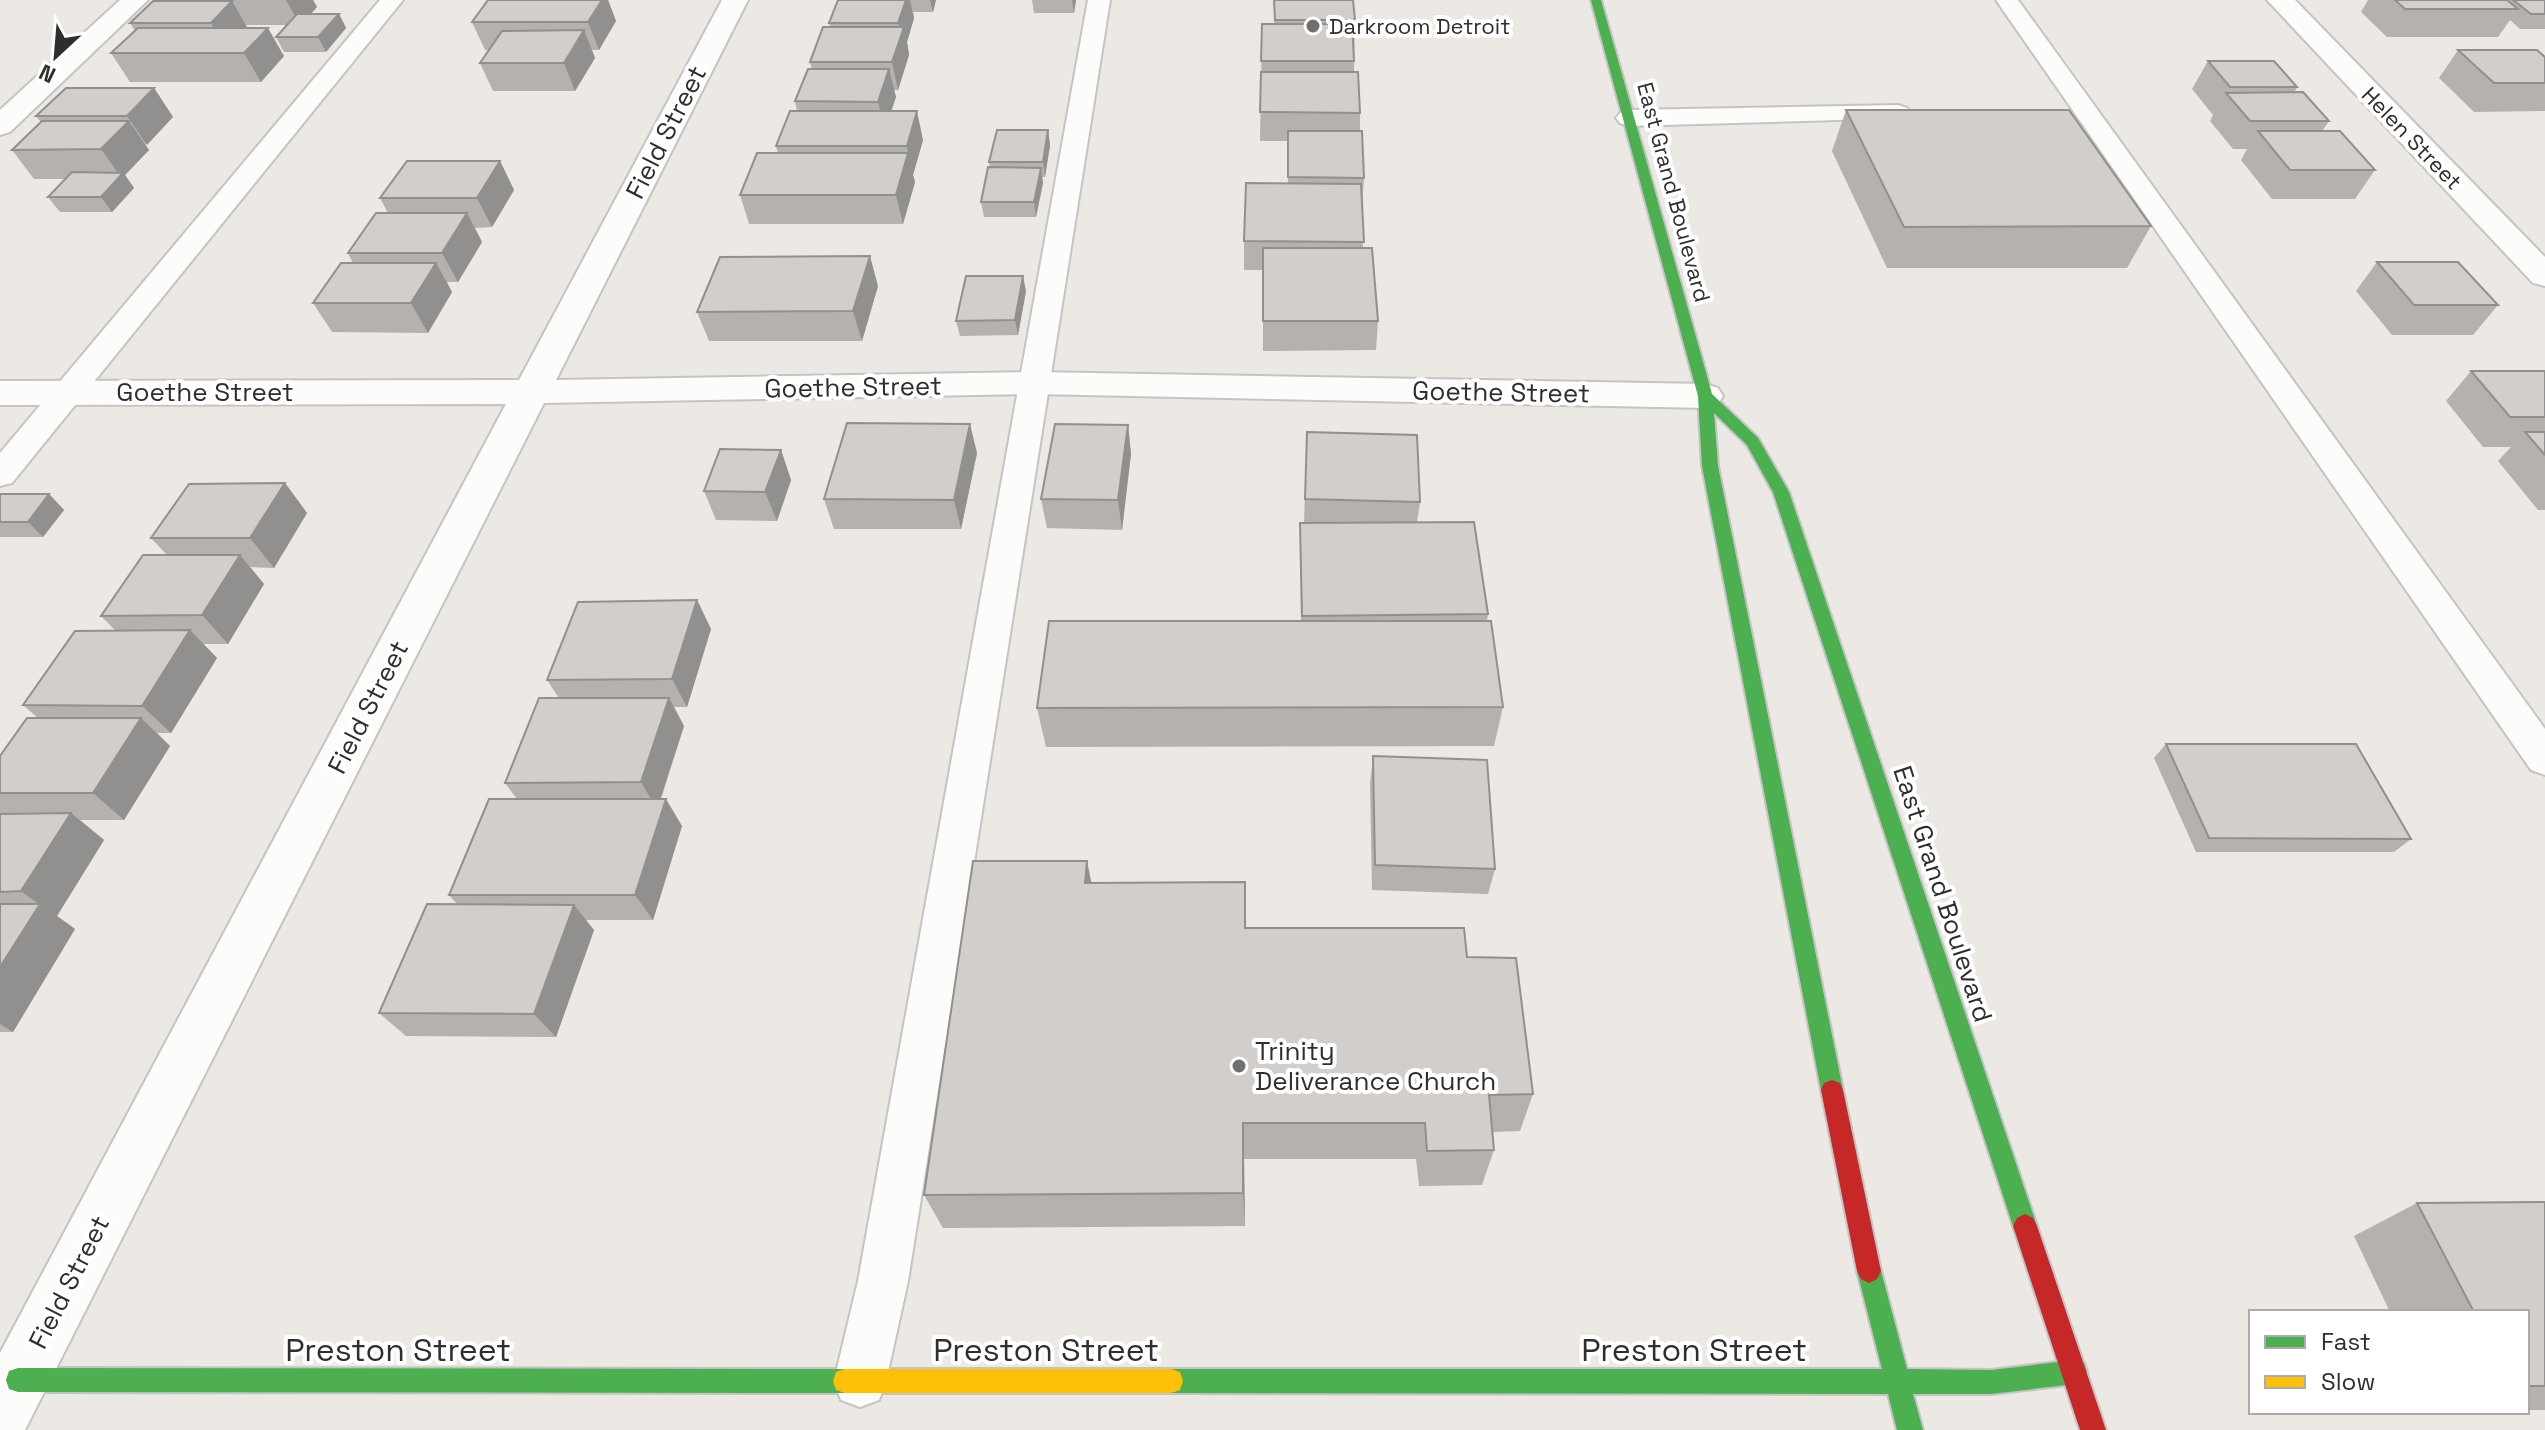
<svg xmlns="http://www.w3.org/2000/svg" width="2545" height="1430" font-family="'Space Grotesk',sans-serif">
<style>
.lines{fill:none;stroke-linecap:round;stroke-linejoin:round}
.lane-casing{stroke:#c5c4c5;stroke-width:4}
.street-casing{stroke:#c5c4c5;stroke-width:4}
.fast-casing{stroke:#c5c4c5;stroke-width:4}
.slow-casing{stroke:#c5c4c5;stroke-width:4}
.jam-casing{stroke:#c5c4c5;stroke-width:4}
.lane{fill:#fcfcfb;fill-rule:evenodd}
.street{fill:#fcfcfb;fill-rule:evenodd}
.fast{fill:#4caf50;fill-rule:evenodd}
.slow{fill:#ffc107;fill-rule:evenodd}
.jam{fill:#c62828;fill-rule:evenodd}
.wall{fill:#b4b1af}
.shaded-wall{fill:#92908e}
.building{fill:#d1cecb;stroke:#92908e;stroke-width:2}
.poi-dot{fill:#706f6e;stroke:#fff;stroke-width:3}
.labels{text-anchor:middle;stroke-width:8;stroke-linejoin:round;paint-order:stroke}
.far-poi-label{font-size:22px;fill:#2e2e2e;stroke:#fff;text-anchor:start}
.far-street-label{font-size:22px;fill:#2e2e2e;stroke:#fff}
.street-label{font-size:26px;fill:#2e2e2e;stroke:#fff}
.poi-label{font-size:26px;fill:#2e2e2e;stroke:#fff;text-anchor:start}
.near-street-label{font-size:32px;fill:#2e2e2e;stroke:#fff}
</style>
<rect width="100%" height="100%" fill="#ece8e4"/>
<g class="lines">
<g class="lane-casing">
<g id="lane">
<path d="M380,0H403L12,483L0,486V453Z"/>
<path d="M1088,0H1110L908,1281L886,1381L879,1400L860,1407L841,1400L834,1381L858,1281Z"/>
<path d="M1996,0H2018L2545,729V775L2531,770Z"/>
<path d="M1898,105L1907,108L1911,113L1907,118L1629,126L1620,123L1616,118L1620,113L1629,110Z"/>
</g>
</g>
<g class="street-casing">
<g id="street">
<path d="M120,0H148L10,132L0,135V110Z"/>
<path d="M722,0H748L556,380L1036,372L1705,384L1718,388L1723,396L1718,404L1705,408L1036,394L544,403L25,1430H0V1353L506,404L0,405V381L519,380Z"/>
<path d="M2267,0H2295L2545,257V286L2533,283Z"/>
</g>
</g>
<g class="fast-casing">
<g id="fast">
<path d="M1591,0H1601L1712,394L1758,438L1789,492L2037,1226L2033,1234L2025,1238L2017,1234L2013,1226L1773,492L1747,445L1714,413L1718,466L1843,1090L1840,1097L1832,1100L1824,1097L1821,1090L1702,466L1698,396Z"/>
<path d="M1869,1259L1877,1263L1881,1271L1907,1369L1991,1370L2075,1360L2084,1363L2087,1372L2084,1381L2075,1384L1991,1394H1913L1923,1430H1897L1888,1394L1171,1393L1162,1390L1159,1381L1162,1372L1171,1369H1882L1857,1271L1861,1263Z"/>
<path d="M18,1368L845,1369L854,1372L857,1381L854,1390L845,1393L18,1392L9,1389L6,1380L9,1371Z"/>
</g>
</g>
<g class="slow-casing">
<path id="slow" d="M845,1369H1171L1180,1372L1183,1381L1180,1390L1171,1393H845L836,1390L833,1381L836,1372Z"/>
</g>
<g class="jam-casing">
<g id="jam">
<path d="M1832,1080L1840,1083L1843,1090L1881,1271L1877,1279L1869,1283L1861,1279L1857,1271L1821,1090L1824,1083Z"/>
<path d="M2025,1214L2033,1218L2037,1226L2106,1430H2080L2013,1226L2017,1218Z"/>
</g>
</g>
<use href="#lane" class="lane"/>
<use href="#street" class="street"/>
<use href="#fast" class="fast"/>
<use href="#slow" class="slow"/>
<use href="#jam" class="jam"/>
</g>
<g class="wall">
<path d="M158,0H313L317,7L311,14H339L346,28L326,52H284L276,37L286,25H246L248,28L284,56L261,82H130L111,53L135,31L130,23L159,1Z"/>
<path d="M488,0H608L616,21L599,50H592L595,58L575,91H493L480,63L489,50H485L472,22Z"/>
<path d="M838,0H936L933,12H913L914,18L907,42L909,55L898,90H894L896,97L891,111L923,140L913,175L915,182L903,224H749L740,195L778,153L776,146L797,111L795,101L812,69L810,62L830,27L829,23Z"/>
<path d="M1032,0H1076L1074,13H1034Z"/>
<path d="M1274,0L1355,20L1354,72L1360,113V131L1364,178L1362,208L1363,248L1378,321L1376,350L1263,351V270H1244V241L1288,183V141H1260L1262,24H1274Z"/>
<path d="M2368,0H2545V29H2520L2510,20L2498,37H2387L2361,12Z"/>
<path d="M2458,50L2545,57V111L2474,112L2439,78Z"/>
<path d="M2208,61L2297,87L2294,93L2329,121L2322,131L2375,170L2355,199H2272L2241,160L2247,149H2233L2210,121L2213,115L2192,89Z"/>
<path d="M154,88L173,117L145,145L149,150L125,175L134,188L112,212H60L48,197L66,179H34L12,150L41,122L36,116Z"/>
<path d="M1846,110L2151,226L2127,268H1887L1832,151Z"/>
<path d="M1048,130L1050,145L1045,177H1042L1043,183L1036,217H984L981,202L990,167L989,162Z"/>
<path d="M500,161L514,190L492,227L475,228L482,242L458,282H447L452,292L428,333L332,332L313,303L353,263L348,253L388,213L380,198Z"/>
<path d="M2377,262L2498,305L2473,335H2392L2356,291Z"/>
<path d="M878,286L862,341H709L697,312Z"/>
<path d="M1026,291L1018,335L960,336L956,321Z"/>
<path d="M2471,371H2545V510H2538L2498,461L2511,447H2483L2446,401Z"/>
<path d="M1128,425L1131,454L1122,530L1047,528L1041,499Z"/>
<path d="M1307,432L1420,502L1417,522L1488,614L1487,621L1503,707L1494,746L1046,747L1037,708L1301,621L1300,523H1304Z"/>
<path d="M781,450L791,480L777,521L716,520L704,491Z"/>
<path d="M977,453L961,529H834L824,499Z"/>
<path d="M285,483L307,513L274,568L250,567L264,584L228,644H203L217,658L171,733H157L170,746L124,820H80L104,840L57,916L75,929L13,1032H0V756L38,718L23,705L115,630L101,616L167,555L151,538Z"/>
<path d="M0,494H49L64,510L43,537H0Z"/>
<path d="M697,600L711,629L687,707H674L684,726L661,799L682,826L653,920H586L594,930L556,1037L406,1036L379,1013L457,904L449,895L517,799L505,783L559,698L547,680Z"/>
<path d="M2166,744L2411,839L2394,852H2196L2154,758Z"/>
<path d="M1373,756L1495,869L1488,894L1372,890L1370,784Z"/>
<path d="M1091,883L1246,928L1467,957L1533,1094L1520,1131L1492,1132L1494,1150L1482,1185L1419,1186L1416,1159H1244L1245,1226L943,1228L924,1195Z"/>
<path d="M2545,1202V1410H2527V1312H2390L2354,1236L2417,1203Z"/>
</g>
<g class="shaded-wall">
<path d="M286,0H313L317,7L300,25Z"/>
<path d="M602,0H608L616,21L599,50L588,22Z"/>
<path d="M906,0H910L914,18L907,42L909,55L898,90L892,62L901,36L898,23Z"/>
<path d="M930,0H936L933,12Z"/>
<path d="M1072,0H1076L1074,13Z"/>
<path d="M232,1L248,29L227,51L211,23Z"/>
<path d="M339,14L346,28L326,52L318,37Z"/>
<path d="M268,28L284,56L261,82L244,53Z"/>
<path d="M584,30L595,58L575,91L564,63Z"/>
<path d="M889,69L896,97L885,130L878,102Z"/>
<path d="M154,88L173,117L147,145L127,116Z"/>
<path d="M917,111L923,140L913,175L915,182L903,224L896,195L908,154L907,146Z"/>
<path d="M129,121L149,150L125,175L134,188L112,212L101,197L120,176L101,149Z"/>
<path d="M1048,130L1050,145L1045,177L1043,162Z"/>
<path d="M500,161L514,190L492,227L477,198Z"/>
<path d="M1041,168L1043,183L1036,217L1034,202Z"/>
<path d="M467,213L482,242L458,282L442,253Z"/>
<path d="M870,256L878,286L862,341L853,311Z"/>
<path d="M436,263L452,292L428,333L411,303Z"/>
<path d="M1023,276L1026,291L1018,335L1015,320Z"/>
<path d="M970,424L977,453L961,529L954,500Z"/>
<path d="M1128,425L1131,454L1122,530L1118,500Z"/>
<path d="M781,450L791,480L777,521L765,492Z"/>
<path d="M285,483L307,513L274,568L250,538Z"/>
<path d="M49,494L64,510L43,537L28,522Z"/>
<path d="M240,555L264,584L228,644L202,615Z"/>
<path d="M697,600L711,629L687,707L672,679Z"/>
<path d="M190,630L217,658L171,733L142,706Z"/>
<path d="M669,698L684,726L657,809L641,782Z"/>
<path d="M141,718L170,746L124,820L93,793Z"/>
<path d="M666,799L682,826L653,920L635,895Z"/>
<path d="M71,813L104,840L57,916L75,929L13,1032L0,1024V967L40,905L21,891Z"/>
<path d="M1087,861L1096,906L1085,883Z"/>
<path d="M574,905L594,930L556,1037L534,1014Z"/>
<path d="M1243,1123L1244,1159L1245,1226L1243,1193Z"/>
</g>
<g class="building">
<path d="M488,0H602L588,22H472Z"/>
<path d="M838,0H906L898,23H829Z"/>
<path d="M1274,0H1353L1355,20H1275Z"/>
<path d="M2395,0H2507L2518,9H2405Z"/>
<path d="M2513,0H2545V14H2531Z"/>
<path d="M153,1H232L211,23H130Z"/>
<path d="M297,14H339L318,37H276Z"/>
<path d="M1262,24H1352L1354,61H1261Z"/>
<path d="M823,27H904L892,62H810Z"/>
<path d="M138,28H268L244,53H111Z"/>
<path d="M584,30L564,63H480L502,31Z"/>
<path d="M2458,50H2537L2545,57V83H2494Z"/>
<path d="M2208,61H2274L2297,87H2230Z"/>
<path d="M808,69H889L878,102L795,101Z"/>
<path d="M1261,72H1358L1360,113L1260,112Z"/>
<path d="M66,88H154L127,116H36Z"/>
<path d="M2303,92L2329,121H2250L2226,93Z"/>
<path d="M1846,110H2069L2151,226L1904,227Z"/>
<path d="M790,111H917L907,146H776Z"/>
<path d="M42,121H129L101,149L12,150Z"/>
<path d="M997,130H1048L1043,162H989Z"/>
<path d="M1288,131H1362L1364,178L1288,177Z"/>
<path d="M2258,131H2340L2375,170H2290Z"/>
<path d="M757,153H908L896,195H740Z"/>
<path d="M407,161H500L477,198H380Z"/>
<path d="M988,167L1041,168L1034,202H981Z"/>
<path d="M72,172L123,173L101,197H48Z"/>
<path d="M1246,183L1361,184L1364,242L1244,241Z"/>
<path d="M376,213H467L442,253H348Z"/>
<path d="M1263,248H1372L1378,321H1263Z"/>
<path d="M870,256L853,311L697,312L720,257Z"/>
<path d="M2377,262H2458L2498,305H2414Z"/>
<path d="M341,263H436L411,303H313Z"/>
<path d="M966,276H1023L1015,320L956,321Z"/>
<path d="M2471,371H2545V417H2510Z"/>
<path d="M847,423L970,424L954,500L824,499Z"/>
<path d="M1055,424L1128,425L1118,500L1041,499Z"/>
<path d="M1307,432L1417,435L1420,502L1305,499Z"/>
<path d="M2525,432H2545V455Z"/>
<path d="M720,449L781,450L765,492L704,491Z"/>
<path d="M285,483L250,538H151L189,484Z"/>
<path d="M0,494H49L28,522H0Z"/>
<path d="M1474,522L1488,614L1302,616L1300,523Z"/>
<path d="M143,555H240L202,615L101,616Z"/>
<path d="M697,600L672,679L547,680L578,602Z"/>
<path d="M1049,621H1491L1503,707L1037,708Z"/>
<path d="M190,630L142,706L23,705L75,631Z"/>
<path d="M539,698H669L641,782L505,783Z"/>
<path d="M27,718H141L93,793H0V756Z"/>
<path d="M2166,744H2356L2411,839L2209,838Z"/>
<path d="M1373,756L1487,760L1495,869L1375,865Z"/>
<path d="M489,799H666L635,895H449Z"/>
<path d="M71,813L21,891L0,892V814Z"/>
<path d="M973,861H1087L1085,883L1245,882V928H1464L1467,957L1516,958L1533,1094L1489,1095L1494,1150L1427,1151L1425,1123H1243V1193L924,1195Z"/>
<path d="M0,904H40L0,967Z"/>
<path d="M427,904L574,905L534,1014L379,1013Z"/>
<path d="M2545,1202V1386H2527V1312H2474L2417,1203Z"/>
</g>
<g class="poi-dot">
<circle cx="1313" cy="26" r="8"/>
<circle cx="1239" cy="1066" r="8"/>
</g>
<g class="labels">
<g class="far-poi-label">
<text x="1329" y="34">Darkroom Detroit</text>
</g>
<g class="far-street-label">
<text transform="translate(2412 138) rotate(46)" y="8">Helen Street</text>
<text transform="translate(1674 192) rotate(75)" y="8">East Grand Boulevard</text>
</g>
<g class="street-label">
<text transform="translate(666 132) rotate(-63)" y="9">Field Street</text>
<text transform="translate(853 387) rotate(-1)" y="9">Goethe Street</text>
<text x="205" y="401">Goethe Street</text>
<text transform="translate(1501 392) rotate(1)" y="9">Goethe Street</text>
<text transform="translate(368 707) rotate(-63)" y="9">Field Street</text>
<text transform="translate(1943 894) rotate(72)" y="9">East Grand Boulevard</text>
<text transform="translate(69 1282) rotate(-63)" y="9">Field Street</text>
</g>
<g class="poi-label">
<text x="1255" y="1060">Trinity<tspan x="1255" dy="30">Deliverance Church</tspan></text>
</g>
<g class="near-street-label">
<text x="398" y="1361">Preston Street</text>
<text x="1046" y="1361">Preston Street</text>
<text x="1694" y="1361">Preston Street</text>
</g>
</g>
<rect x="2249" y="1310" width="280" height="104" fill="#ffffff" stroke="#ababab" stroke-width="2"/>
<rect x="2265" y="1336" width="40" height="12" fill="#4caf50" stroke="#ababab" stroke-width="2"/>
<text x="2321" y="1350" font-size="24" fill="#2e2e2e">Fast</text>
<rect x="2265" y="1376" width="40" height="12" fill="#ffc107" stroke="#ababab" stroke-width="2"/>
<text x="2321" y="1390" font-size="24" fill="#2e2e2e">Slow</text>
<g transform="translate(56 56) rotate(206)" stroke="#ffffff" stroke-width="6" paint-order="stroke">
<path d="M0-6L14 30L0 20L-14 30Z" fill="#2e2e2e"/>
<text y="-12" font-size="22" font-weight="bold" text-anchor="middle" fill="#2e2e2e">N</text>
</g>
</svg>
